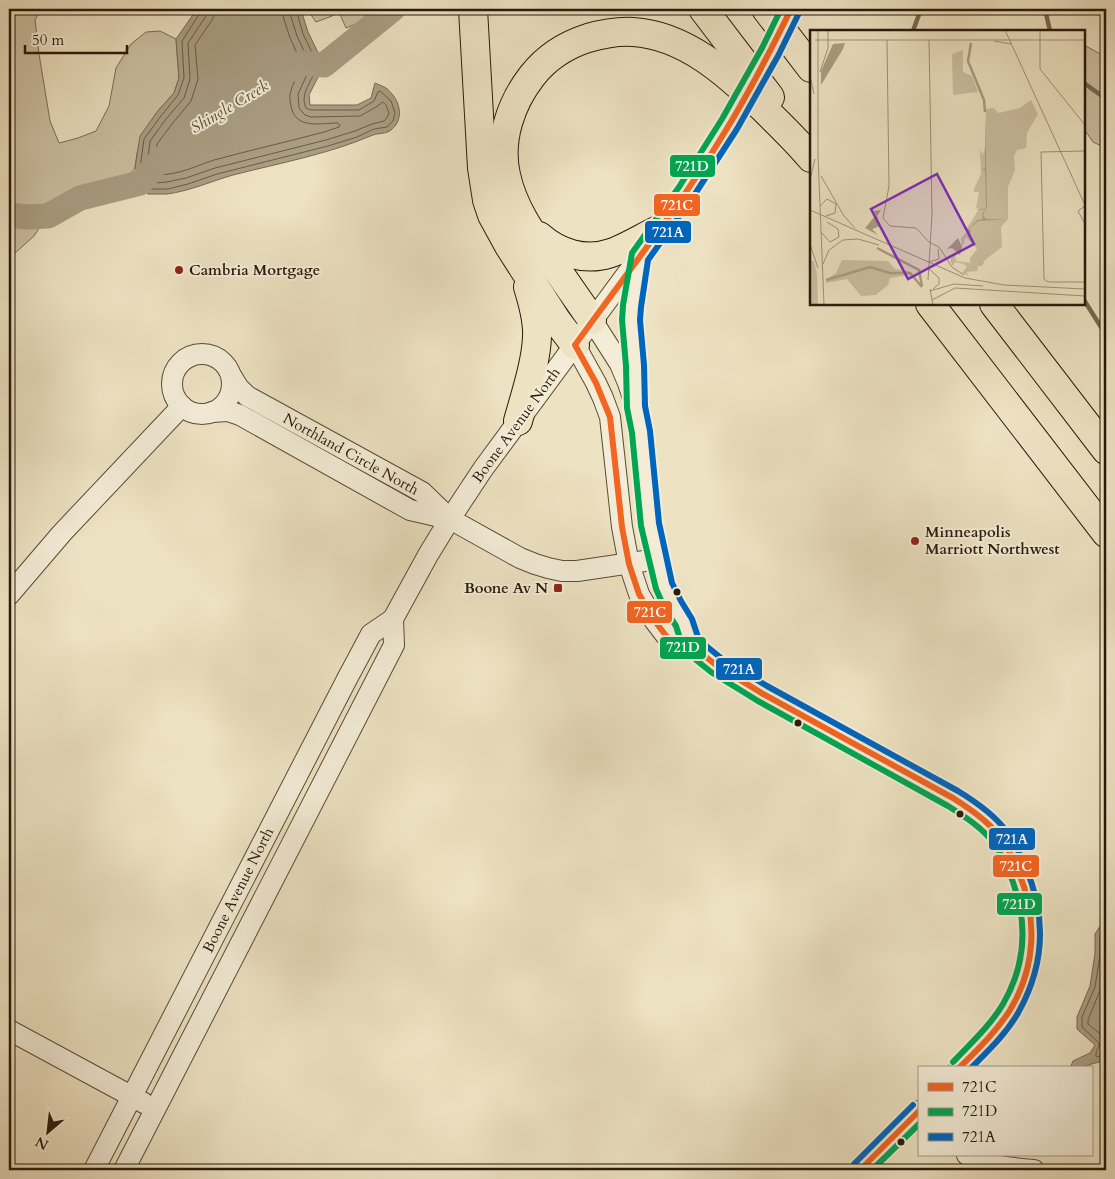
<svg xmlns="http://www.w3.org/2000/svg" width="1115" height="1179" font-family="Cardo,serif">
<style>
.green{fill:#ccc0a2;stroke:#7a6d55}
.water{fill:#aa9e83;stroke:#766952}
.lines{fill:none;stroke-linecap:round;stroke-linejoin:round}
.shore{stroke:#695c46;stroke-width:1}
.stream{stroke:#766952;stroke-width:4.5}
.river{stroke:#aa9e83;stroke-width:25}
.minor-casing{stroke:#594c36;stroke-width:22}
.highway-casing{stroke:#281a08;stroke-width:30}
.minor{stroke:#f3ecd7;stroke-width:20}
.highway{stroke:#ede2c2;stroke-width:28}
.minor-bridge-casing{stroke:#594c36;stroke-width:22;stroke-linecap:butt}
.minor-bridge{stroke:#f3ecd7;stroke-width:20}
.bus-1-casing{stroke:#f3ecd7;stroke-width:10}
.bus-2-casing{stroke:#f3ecd7;stroke-width:10}
.bus-3-casing{stroke:#f3ecd7;stroke-width:10}
.bus-1{stroke:#f26522;stroke-width:6}
.bus-2{stroke:#00a651;stroke-width:6}
.bus-3{stroke:#0065bd;stroke-width:6}
.poi-dot{fill:#8f2418;stroke:#f3ecd7;stroke-width:2}
.bus-dot{fill:#281a08;stroke:#f3ecd7;stroke-width:2}
.labels{text-anchor:middle;stroke-width:4;stroke-linejoin:round;paint-order:stroke}
.poi-label{font-size:15px;font-weight:bold;fill:#281a08;stroke:#f3ecd7;text-anchor:start}
.street-label{font-size:15px;fill:#281a08;stroke:#f3ecd7}
.water-label{font-size:16px;font-style:italic;fill:#5c4f39;stroke:#f3ecd7}
.inset-river{fill:none;stroke:#aa9e83;stroke-width:2.5}
.inset-road{fill:none;stroke:#9e9278;stroke-width:1}
.view{fill:#7b2cbf;fill-opacity:0.15;stroke:#7b2cbf;stroke-width:2.5}
.inset-edge{fill:none;stroke:#281a08;stroke-width:2.5}
.line-badge{stroke:#f3ecd7;stroke-width:2}
.badge-label{font-size:14px;text-anchor:middle;font-weight:bold;fill:#fff}
</style>
<rect width="100%" height="100%" fill="#ede2c2"/>
<filter id="stains"><feTurbulence type="fractalNoise" baseFrequency=".004" numOctaves="4"/><feColorMatrix values="0 0 0 0 .2 0 0 0 0 .09 0 0 0 0 .02 0 0 0 .5 -.17"/></filter>
<radialGradient id="worn" r=".72"><stop offset=".6" stop-color="#630" stop-opacity="0"/><stop offset="1" stop-color="#630" stop-opacity=".3"/></radialGradient>
<g class="green">
<path d="M9,9H41L35,20L39,54L50,121L59,143L78,138L96,131L109,106L116,68L131,44L146,32L160,31L176,39L179,78L174,93L157,112L137,153L135,168L126,179H108L69,196L48,208L29,210L9,208Z"/>
<path d="M307,9H383L361,22L346,28L339,12L332,16L316,22Z"/>
<path d="M1084,45L1106,57V148L1093,142L1084,129Z"/>
<path d="M9,221L43,222L34,236L15,253L9,252Z"/>
</g>
<g class="water">
<path d="M197,9H299L302,13L308,32L324,65L309,95L310,105H357L371,98L375,83C379,85 383,86 386,88C399,98 406,118 391,130C386,134 379,133 373,135C329,154 280,163 233,175C212,181 190,191 167,194C161,194 154,194 148,194L140,183L135,168L140,136L157,112L174,93L179,78L176,39Z"/>
<path d="M1106,917V1060L1081,1067V1068H1070L1073,1061L1090,1053L1095,1045L1077,1029V1017L1090,986L1095,954V934Z"/>
</g>
<g class="lines">
<g class="shore">
<path d="M201,9L200,13L182,41L184,78L178,95L161,116L144,139L140,168L145,181L151,189H168L188,184L217,174L328,146L357,137L374,129L387,127L393,121L395,113L391,101L380,91L378,92L374,101L359,110H311L306,108C299,93 313,80 318,65L303,34L296,9"/>
<path d="M207,9L206,16L188,43L190,79L184,98L166,119L150,141L147,167L150,178L154,183L167,182L186,178L215,168L326,140L355,131L372,124L384,121L387,118L389,113L386,105L383,102L376,107L360,116L311,117L305,115L299,108L298,94L311,66L297,36L290,14L289,9"/>
<path d="M215,9L214,15L212,20L195,45L198,79L191,101L172,124L157,144L154,166L158,175C178,175 196,166 214,160C251,150 287,142 324,132L339,127L340,125L338,123C321,123 295,130 291,106C290,101 289,96 291,91C293,82 299,74 303,66L290,38L283,16L282,9"/>
<path d="M1106,926L1100,936V955L1095,987L1082,1017V1027L1099,1043C1100,1048 1095,1051 1096,1056L1098,1057L1106,1056"/>
<path d="M1106,937V955L1101,988L1088,1020V1024L1104,1037L1106,1042V1049"/>
</g>
<g class="stream">
<path d="M1045,9L1050,31"/>
<path d="M913,31L921,9"/>
<path d="M1084,83L1106,99"/>
<path d="M1084,300L1106,335"/>
</g>
<g class="river">
<path d="M293,69L302,63L324,65L393,9"/>
<path d="M9,215L28,217L48,216L80,198L140,183L162,158"/>
</g>
<g class="minor-casing">
<g id="minor">
<path d="M592,320L620,364L628,383L636,407L641,432L650,524L664,586L673,605L684,622L691,645"/>
<path d="M575,345L596,383L603,398L610,417L622,527L629,564L639,594L654,620L667,637L691,645L716,665L763,694L953,798C970,809 987,821 1000,837C1006,846 1011,855 1015,864C1037,909 1038,955 1015,1000C1003,1026 979,1047 959,1068"/>
<circle cx="202" cy="384" r="30"/>
<path d="M232,377L238,387L247,396L422,492L450,519L520,558L535,564L548,568L562,571H577L658,559"/>
<path d="M636,390L635,366L631,320L632,306L639,260"/>
<path d="M212,412L228,411L240,415L410,510L449,519"/>
<path d="M9,595L62,533L182,406"/>
<path d="M9,1030L144,1103"/>
<path d="M967,1155C988,1166 1010,1168 1034,1170"/>
<path d="M94,1170L347,679L371,634L393,619L428,555L450,519L483,469L660,229L703,166L730,124"/>
<path d="M124,1170L394,645L393,619"/>
<path d="M860,1170L919,1111"/>
</g>
</g>
<g class="highway-casing">
<g id="highway">
<path d="M473,9L482,168L487,200L492,215L509,246L557,321L575,345"/>
<path d="M703,9L770,97"/>
<path d="M766,9L811,68"/>
<path d="M539,236C558,253 585,262 611,253C626,248 645,236 660,229"/>
<path d="M930,304L1106,533"/>
<path d="M994,304L1106,450"/>
<path d="M592,320C579,301 565,281 551,261C532,234 513,208 506,175C498,140 511,103 532,76C546,58 566,45 588,38C602,34 618,31 633,32C685,35 728,74 764,109C780,125 796,140 811,158"/>
<path d="M518,421C525,396 536,363 537,337C538,320 533,303 528,287"/>
</g>
</g>
<use href="#minor" class="minor"/>
<use href="#highway" class="highway"/>
<g class="minor-bridge-casing">
<path id="minor-bridge" d="M730,124L770,52L791,9"/>
</g>
<use href="#minor-bridge" class="minor-bridge"/>
<g class="bus-1-casing">
<g id="bus-1">
<path d="M791,9C771,50 750,91 726,130C681,205 626,274 575,345L596,383L610,417L622,527L629,564L639,594L654,620L667,637L691,645L716,665L763,694L953,798C970,809 988,821 1000,837C1008,847 1013,859 1018,871C1038,917 1036,967 1010,1010C996,1032 977,1050 959,1068"/>
<path d="M860,1170L919,1111"/>
</g>
</g>
<g class="bus-2-casing">
<g id="bus-2">
<path d="M781,9L762,48L722,119L679,187L632,253L623,305L622,320L626,366L627,408L632,433L641,526L656,589L665,609L676,626L683,648L685,651L711,672L758,701L948,806C964,816 981,827 993,842C1000,851 1005,862 1009,872C1028,917 1028,961 1003,1004C990,1026 970,1044 953,1062"/>
<path d="M872,1170L919,1124"/>
</g>
</g>
<g class="bus-3-casing">
<g id="bus-3">
<path d="M799,13L778,56L737,129L693,197L648,260L641,307L640,320L644,365L645,406L650,431L659,523L672,583L681,601L692,619L699,640L721,658L767,686L958,791C976,802 995,815 1007,832C1015,842 1020,854 1025,866C1047,916 1045,965 1018,1013C1006,1034 988,1051 971,1068"/>
<path d="M854,1164L913,1105"/>
</g>
</g>
<use href="#bus-1" class="bus-1"/>
<use href="#bus-2" class="bus-2"/>
<use href="#bus-3" class="bus-3"/>
</g>
<g class="poi-dot">
<circle cx="179" cy="270" r="5"/>
<circle cx="915" cy="541" r="5"/>
<rect x="553" y="583" width="10" height="10" rx="2.5"/>
</g>
<g class="bus-dot">
<circle cx="677" cy="592" r="4.5"/>
<circle cx="798" cy="723" r="4.5"/>
<circle cx="960" cy="814" r="4.5"/>
<circle cx="901" cy="1142" r="4.5"/>
</g>
<g class="labels">
<g class="poi-label">
<text x="189" y="275">Cambria Mortgage</text>
<text x="925" y="537">Minneapolis<tspan x="925" dy="17">Marriott Northwest</tspan></text>
<text x="548" y="593" text-anchor="end">Boone Av N</text>
</g>
<g class="street-label">
<text transform="translate(516 425) rotate(-54)" y="5">Boone Avenue North</text>
<text transform="translate(351 454) rotate(29)" y="5">Northland Circle North</text>
<text transform="translate(238 890) rotate(-63)" y="5">Boone Avenue North</text>
</g>
<g class="water-label">
<text transform="translate(229 106) rotate(-31)" y="6">Shingle Creek</text>
</g>
</g>
<g transform="translate(810 30)">
<rect width="275" height="275" fill="#ede2c2"/>
<path d="M153,20V42L162,46L168,62L143,65L142,24ZM221,70L228,84L217,103L216,118L207,120L204,126L205,140L198,157V189L191,197L192,217L175,230L172,236H168L167,241L156,242L159,246L152,243L157,237L154,234L145,232L143,236L140,230L145,223L146,231L160,233V228L167,219L156,207L152,217L151,208L157,202L162,204L159,200L155,201L169,179L166,178L169,162H164V159L171,144L170,119L173,125L175,118L176,162V79L184,78L188,83L210,78ZM32,230L78,231L85,239L98,241L99,245L80,248L78,255L66,265L51,266L37,249L16,253L17,249L26,243ZM0,231H4L7,244L8,275H0Z" fill="#ccc0a2"/>
<path d="M35,13L33,19L11,55V41L23,14ZM175,78L177,176L173,185L176,189H196L168,191L160,198L161,205L157,201L167,190L173,189L172,184L175,180L165,179H175L176,176L175,140H172L175,138ZM71,180L67,186L70,196L62,199L68,205L55,198L66,185L64,181ZM148,208L152,217L150,225L142,218L137,219Z" fill="#aa9e83"/>
<path class="inset-river" d="M161,13L158,31L174,70L175,82M67,218L109,240L112,256M16,250L60,237L80,243H100L112,257"/>
<path class="inset-road" d="M8,0V125L14,275M195,0L275,175M230,0V39L275,95M5,10H275M77,10L79,156L73,188L80,196L106,198L119,212M184,11L201,14M10,42L18,18V0M0,46L4,64M275,121L231,122L234,249L238,252H275M11,146L34,186L45,198M0,150L5,129M10,176L17,169L26,174L25,183L16,186M275,176L268,181L275,194M0,180L155,248L194,255L275,259M11,202L20,212L29,207L28,199L17,192M119,212L129,217L142,237L154,245M0,214L8,238M119,232L129,229L128,219M13,234L19,220L33,210L48,209L69,215M117,237L129,248V254L123,259M118,250L122,185L119,10M120,259L123,275M120,261L144,254L173,256M122,270L145,258L275,266"/>
<path class="view" d="M127,144L164,214L98,249L61,179Z"/>
<rect width="275" height="275" class="inset-edge"/>
</g>
<g class="line-badge">
<rect x="669" y="154" width="47" height="24" rx="5" fill="#00a651"/>
<rect x="653" y="193" width="48" height="24" rx="5" fill="#f26522"/>
<rect x="644" y="220" width="48" height="24" rx="5" fill="#0065bd"/>
<rect x="626" y="600" width="47" height="24" rx="5" fill="#f26522"/>
<rect x="659" y="636" width="48" height="24" rx="5" fill="#00a651"/>
<rect x="715" y="657" width="48" height="24" rx="5" fill="#0065bd"/>
<rect x="988" y="827" width="48" height="24" rx="5" fill="#0065bd"/>
<rect x="992" y="854" width="48" height="24" rx="5" fill="#f26522"/>
<rect x="996" y="892" width="47" height="24" rx="5" fill="#00a651"/>
</g>
<g class="badge-label">
<text x="692" y="171">721D</text>
<text x="677" y="210">721C</text>
<text x="668" y="237">721A</text>
<text x="650" y="617">721C</text>
<text x="683" y="652">721D</text>
<text x="739" y="674">721A</text>
<text x="1012" y="844">721A</text>
<text x="1016" y="871">721C</text>
<text x="1019" y="909">721D</text>
</g>
<rect width="1115" height="1179" fill="none" stroke="#ede2c2" stroke-width="30"/>
<rect x="10" y="10" width="1095" height="1159" fill="none" stroke="#281a08" stroke-width="2.5"/>
<rect x="15" y="15" width="1085" height="1149" fill="none" stroke="#281a08"/>
<rect x="918" y="1066" width="175" height="90" fill="#f3ecd7" stroke="#a29884"/>
<rect x="928" y="1083" width="25" height="8" fill="#f26522" stroke="#a29884"/>
<text x="962" y="1092" font-size="15" fill="#281a08">721C</text>
<rect x="928" y="1108" width="25" height="8" fill="#00a651" stroke="#a29884"/>
<text x="962" y="1116" font-size="15" fill="#281a08">721D</text>
<rect x="928" y="1133" width="25" height="8" fill="#0065bd" stroke="#a29884"/>
<text x="962" y="1142" font-size="15" fill="#281a08">721A</text>
<g transform="translate(48 1132) rotate(208)" stroke="#f3ecd7" stroke-width="4" paint-order="stroke">
<path d="M0-4L9 19L0 12L-9 19Z" fill="#281a08"/>
<text y="-8" font-size="14" font-weight="bold" text-anchor="middle" fill="#281a08">N</text>
</g>
<path d="M25 45v8h102v-8" fill="none" stroke="#281a08" stroke-width="2.5"/>
<text x="32" y="45" font-size="15" fill="#281a08" stroke="#f3ecd7" stroke-width="4" paint-order="stroke">50 m</text>
<rect width="100%" height="100%" filter="url(#stains)"/>
<rect width="100%" height="100%" fill="url(#worn)"/>
</svg>
